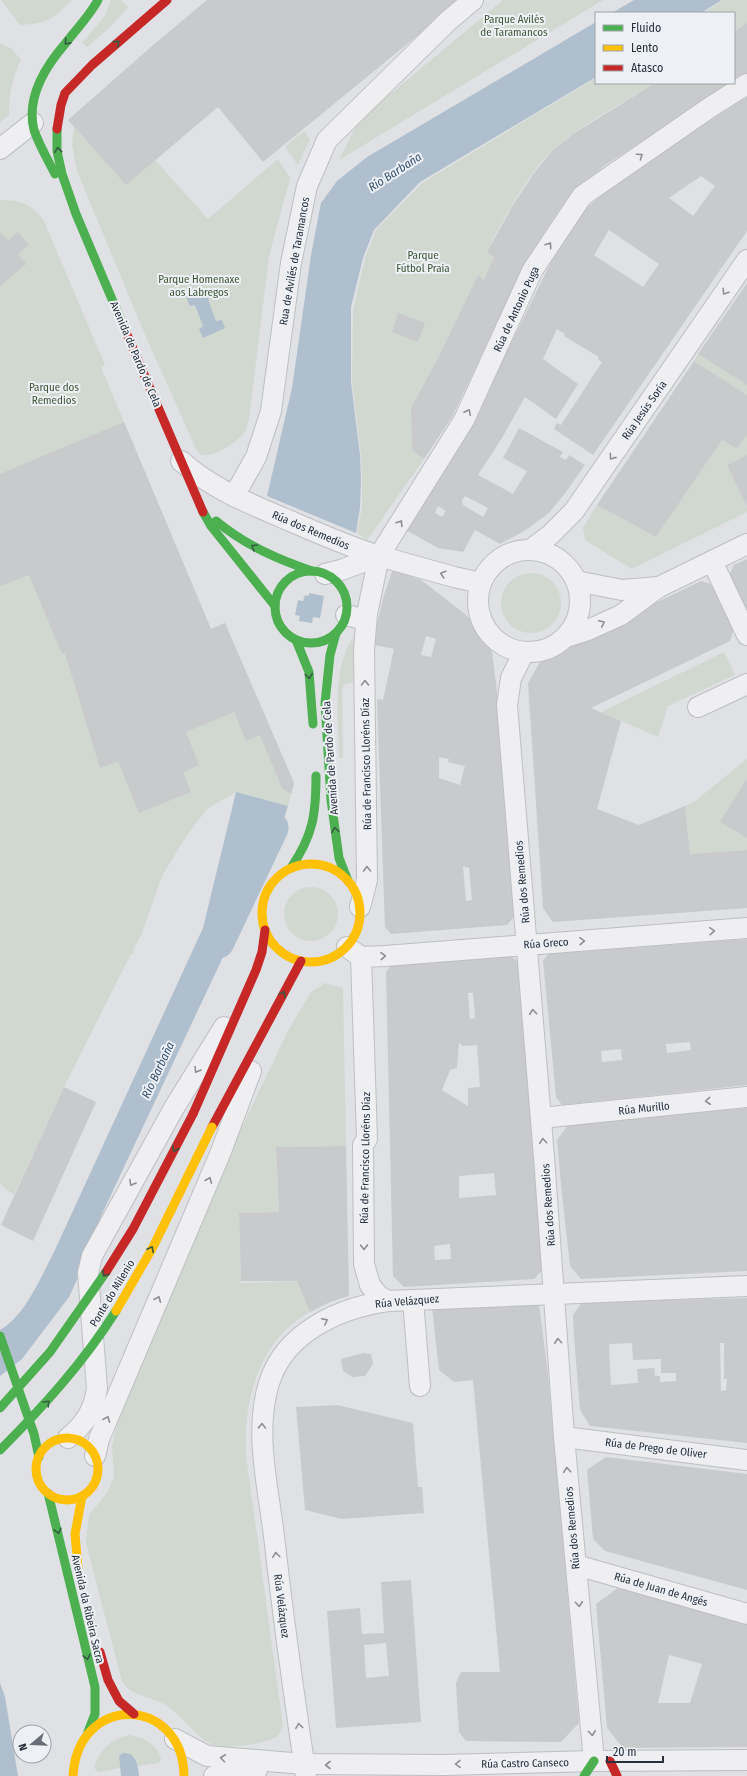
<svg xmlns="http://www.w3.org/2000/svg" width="747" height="1776" font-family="'Fira Sans Condensed',sans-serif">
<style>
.green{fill:#d0d8d0}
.water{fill:#afbfce}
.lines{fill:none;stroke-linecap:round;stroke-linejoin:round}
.river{stroke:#afbfce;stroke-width:33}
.building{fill:#c8cacc;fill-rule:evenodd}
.street-casing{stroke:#bdbfc2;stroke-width:22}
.street{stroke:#efeff1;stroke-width:20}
.fast{stroke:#4caf50;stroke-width:9}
.slow{stroke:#ffc107;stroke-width:9}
.jam{stroke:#c62828;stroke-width:9}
.fast-bridge{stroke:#4caf50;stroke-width:9}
.slow-bridge{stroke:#ffc107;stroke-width:9}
.jam-bridge{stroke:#c62828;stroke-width:9}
.oneway{stroke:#355c43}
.oneway2{stroke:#8c9096}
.labels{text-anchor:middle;stroke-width:4;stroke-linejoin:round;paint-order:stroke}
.park-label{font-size:11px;fill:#3e5636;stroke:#edf0f4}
.street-label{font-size:11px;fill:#28303c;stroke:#edf0f4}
.water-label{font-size:12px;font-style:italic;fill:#35526d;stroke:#edf0f4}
</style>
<rect width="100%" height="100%" fill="#dfe1e4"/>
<g class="green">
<path d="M1,0H72C52,20 48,23 20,25Z"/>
<path d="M111,0H121L128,7L112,25L87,47L82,43L104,17Z"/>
<path d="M503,0H603L339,160L359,120Z"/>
<path d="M724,0H747V23L734,32V13H703Z"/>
<path d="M0,43L12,49L21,60C12,78 9,94 9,115L0,122Z"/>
<path d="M596,78V83H655C621,104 583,123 553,150C529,171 501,223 487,252L494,257L484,280L478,275L439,356L411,408L412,450L424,459L367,540L357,533L362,507V482L361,455L352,382L353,310L365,258L376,230L422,183Z"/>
<path d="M74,127L126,185L155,160L208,219L278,159L290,178L269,256L249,419C248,424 247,429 243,434C235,444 214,457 201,455L196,449L146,337L77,171L72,144Z"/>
<path d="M304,131L310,139L298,165L285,147Z"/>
<path d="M3,200C23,201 30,204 43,219L105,365L101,367L211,629L225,623L294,783L288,806L236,792L207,809L187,835L162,876L142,933L133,950L134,953L131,954L64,1087L14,1195L0,1184V201Z"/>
<path d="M698,354L747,385V395L694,361Z"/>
<path d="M747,434V455L727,465L747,507V512L632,569L585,540L583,528L597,505L656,537L722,440L737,449Z"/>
<circle cx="531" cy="603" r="30"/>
<path d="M353,637V682L345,684L342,688L343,758H339C339,718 331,672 353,637Z"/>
<path d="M724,652L735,675L668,706L658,737L601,712Z"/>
<path d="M747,759V778L720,822L747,838V850L690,854L685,806L694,802Z"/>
<circle cx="311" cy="914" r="27"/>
<path d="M325,983L343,988L346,1146L276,1147L279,1212L239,1213L241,1283L297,1281L310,1312C259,1340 243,1400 246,1455L283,1726C281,1732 279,1736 274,1738C264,1744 221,1750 211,1744C194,1735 183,1716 167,1706C157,1699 140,1697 130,1690C127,1688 124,1684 122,1681L88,1551L86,1541L89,1515L107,1493L114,1477L112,1446L117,1423L242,1127L288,1031L311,992Z"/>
<path d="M130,1735C144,1738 158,1744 161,1760L158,1763L138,1766L134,1756H119L120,1768L99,1772L94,1768C101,1749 110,1739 130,1735Z"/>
</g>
<g class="water">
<path d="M634,0H722L701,13H612Z"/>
<path d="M596,22V77L420,182L374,230L363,258L351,307V382L360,455L361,481L360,508L356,533L267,496L292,388L311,255L321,203L337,181L367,157Z"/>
<path d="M207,288H209L212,296L208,299L216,321L222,320L225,328L203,338L199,329L203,326L195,305L190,306L186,297Z"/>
<path d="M309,593L324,596L320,618L313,617L312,623L299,621L300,616L295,615L298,600L303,601L305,595L309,596Z"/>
<path d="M236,792L288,806L270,860L263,866L253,868L236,904L240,921L101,1216L80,1273L69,1297L22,1359L0,1376V1330C25,1316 41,1277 54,1252L203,928Z"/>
<path d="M0,1683L5,1697L18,1776H0Z"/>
<path d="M123,1753C136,1752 138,1765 139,1776H121L119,1756Z"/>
</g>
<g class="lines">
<path class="river" d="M218,942L272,828"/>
</g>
<g class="building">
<path d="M207,0H461L263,162L218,107L126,185L68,120L152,46Z"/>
<path d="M747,23V73L734,82V32Z"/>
<path d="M655,83H732L604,166L566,200L545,231L527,261L452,417L424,459L412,450L411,408L439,356L478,275L484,280L494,257L487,252L513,205L534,173L552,151L573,134Z"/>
<path d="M747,97V231L593,455L554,429L557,423L561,425L602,362L598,359L599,357L564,336L565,334L557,329L543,359L578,384L556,419L525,397L502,438L478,475L513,494L527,471L503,458L519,428L563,452L560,457L566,460L569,455L585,465L566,492L549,513L526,530L500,544L475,530L463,552L438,548L406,530L473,421L550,264L583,211L632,170ZM701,176L715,186L693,216L669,198ZM609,230L659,264L643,287L594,255ZM465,496L488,508L483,517L463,505L462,501ZM438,506L446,511L442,517L435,513Z"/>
<path d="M0,232L8,241L18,232L29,245L18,254L26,264L0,286Z"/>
<path d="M747,283V385L698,354Z"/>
<path d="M398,313L425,323L418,342L392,332Z"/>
<path d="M694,361L747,395V434L737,449L722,440L656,537L597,505Z"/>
<path d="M124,422L211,629L225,623L294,783L291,794L282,788L260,735L246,741L234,712L186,732L199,765L183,772L191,792L139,813L118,761L100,768L65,653L62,654L29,575L0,586V474Z"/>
<path d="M747,455V507L727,465Z"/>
<path d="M747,559V623L727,580L734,565Z"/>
<path d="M393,569L421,580L465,614L480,629L492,652L498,699L514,917L507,925L391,934L385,927L377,699L383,700L394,649L375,645L377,624L384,595ZM426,636L436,639L431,657L421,655ZM439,757L449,759L448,762L465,766L460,785L439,778ZM463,866L469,868L472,900L466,901Z"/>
<path d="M701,581L717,586L735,625L730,641L591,708L621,721L597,809L639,825L685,806L690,854L747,850V908L553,922L543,908L528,683L543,657Z"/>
<path d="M747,778V838L720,822Z"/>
<path d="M747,939V1085L562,1105L556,1097L543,960L549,954ZM690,1042L691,1050L667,1053L666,1044ZM621,1049L622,1060L602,1062L601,1051Z"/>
<path d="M509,954L519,963L544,1268L534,1279L404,1287L393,1276L386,972L396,960ZM468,993H473L475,1018L470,1019ZM459,1043L463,1046L477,1045L480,1087L468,1088V1106L442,1090L450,1070L457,1068ZM494,1173L496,1195L459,1198V1176ZM450,1244L451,1259L435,1260L434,1246Z"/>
<path d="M64,1087L96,1102L33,1241L1,1225Z"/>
<path d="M747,1108V1271L581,1279L570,1266L562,1195L557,1140L568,1125Z"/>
<path d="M346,1146L349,1296L330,1302L310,1312L297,1281H241L239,1213L279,1212L276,1147Z"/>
<path d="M747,1298V1443L590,1426L580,1410L574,1337L573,1315L582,1302ZM632,1343L633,1360L661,1359V1373H676V1381L660,1382V1376H655L654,1368L637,1369L638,1383L611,1385L609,1344ZM720,1343H724V1379H727L726,1390L721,1391Z"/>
<path d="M539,1304L548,1374L579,1723L561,1742L466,1741L459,1732L456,1683L461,1672H500L473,1380L454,1382L439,1370L432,1308Z"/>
<path d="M363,1353L371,1354L373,1364L365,1376L352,1377L343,1371L341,1359Z"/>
<path d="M337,1405L413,1423L418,1487H422L424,1513L342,1519L305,1510L296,1407Z"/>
<path d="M606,1457L747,1474V1590L605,1551L593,1539L587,1470Z"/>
<path d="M411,1580L421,1722L336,1728L327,1611L360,1608L362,1634L384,1633L381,1582ZM386,1643L389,1676L366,1678L364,1645Z"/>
<path d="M619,1587L747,1622V1747L623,1748L607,1728L596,1604ZM669,1655L702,1664L690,1703H658Z"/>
</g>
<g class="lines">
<g class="street-casing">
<g id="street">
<path d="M0,149L33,123"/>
<path d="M181,461C212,489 250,504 288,520C318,533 347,546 379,556"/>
<path d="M234,496L256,457L271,411L291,263L307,186L327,140L448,21L473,0"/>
<path d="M530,550L550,535L574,511L747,260"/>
<circle cx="529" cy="601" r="51"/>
<path d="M712,561L747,635"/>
<path d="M325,574L341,570L379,556L454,577L481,583"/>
<path d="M576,581L622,590L659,587"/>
<path d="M346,615L366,620"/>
<path d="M566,637L588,630L621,615L659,587L747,544"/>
<path d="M524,652L511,678L507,705L544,1157L564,1437L594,1761"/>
<path d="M698,707L747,684"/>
<path d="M360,907L367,880L364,650L367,614L379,556L464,420L532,271L582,196L709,108L747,84"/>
<path d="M347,947L361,957L385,956L747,928"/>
<path d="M361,957L367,1139L363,1145L364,1264L370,1285L379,1296L388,1301"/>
<path d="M541,1118L747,1097"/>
<path d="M413,1300L420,1386"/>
<path d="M564,1437L747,1460"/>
<path d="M68,1438C85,1424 94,1410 97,1388L88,1273L92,1256L174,1108L224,1027"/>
<path d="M95,1456L99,1439L220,1154L251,1071"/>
<path d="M576,1565L747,1614"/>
<path d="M175,1739L207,1756L304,1764L444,1765L594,1761L747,1760"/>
<path d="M214,1776L238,1771L257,1770"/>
<path d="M306,1776C294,1696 283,1616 274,1536C268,1486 254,1432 269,1383C285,1332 339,1308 388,1301L747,1286"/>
</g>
</g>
<use href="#street" class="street"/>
<g class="fast">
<path d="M57,129V151L62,174L76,214L125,330"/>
<path d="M55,174C48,160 39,145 34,130C26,98 45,67 65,44C76,29 89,17 98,0"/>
<path d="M203,512L211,526L275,606"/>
<path d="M216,521C245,545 277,559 312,571"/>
<circle cx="311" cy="607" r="36"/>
<path d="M336,633L330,655L325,703L331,800L339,858L348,881"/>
<path d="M296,640L309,672L313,724"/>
<path d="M291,868C313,835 316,815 316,776"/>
<path d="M0,1336L34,1434L39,1457"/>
<path d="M48,1493L95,1687V1714L88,1732"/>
<path d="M584,1776L594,1761"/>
</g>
<g class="slow">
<circle cx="311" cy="913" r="49"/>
<circle cx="67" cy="1469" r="31"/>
<path d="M78,1568L75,1534L82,1496"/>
<path d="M73,1776C78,1692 183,1696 184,1776"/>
</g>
<g class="jam">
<path d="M57,129L61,105L65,93L92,65L167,0"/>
<path d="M125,330L203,512"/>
<path d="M193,1114L256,970L262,952L265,930"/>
<path d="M212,1127L301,961"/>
<path d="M100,1652L108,1680L119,1701L134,1714"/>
<path d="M610,1761L617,1776"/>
</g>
<g class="fast-bridge">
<path d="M0,1408L50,1352L106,1272"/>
<path d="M0,1450C43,1407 83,1363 116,1311"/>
</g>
<path class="slow-bridge" d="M116,1311L153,1247L212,1127"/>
<path class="jam-bridge" d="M106,1272L133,1229L193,1114"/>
</g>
<defs><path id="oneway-chevron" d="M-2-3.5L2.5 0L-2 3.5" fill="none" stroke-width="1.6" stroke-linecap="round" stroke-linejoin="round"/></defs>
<g class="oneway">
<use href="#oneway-chevron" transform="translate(67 42) rotate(132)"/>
<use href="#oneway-chevron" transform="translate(117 43) rotate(-41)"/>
<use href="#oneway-chevron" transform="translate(58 150) rotate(-96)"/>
<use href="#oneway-chevron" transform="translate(254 547) rotate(-150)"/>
<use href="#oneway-chevron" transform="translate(309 676) rotate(82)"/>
<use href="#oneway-chevron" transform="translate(335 830) rotate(-98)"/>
<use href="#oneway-chevron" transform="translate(283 994) rotate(-62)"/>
<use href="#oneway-chevron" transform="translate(175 1149) rotate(117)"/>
<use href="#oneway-chevron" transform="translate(151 1249) rotate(-63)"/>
<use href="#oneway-chevron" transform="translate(105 1274) rotate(124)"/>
<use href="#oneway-chevron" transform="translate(47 1403) rotate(-47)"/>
<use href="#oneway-chevron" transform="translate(58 1531) rotate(77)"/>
<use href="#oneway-chevron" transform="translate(87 1657) rotate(77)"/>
</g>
<g class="oneway2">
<use href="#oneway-chevron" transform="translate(640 156) rotate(-35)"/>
<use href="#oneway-chevron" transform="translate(549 245) rotate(-56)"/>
<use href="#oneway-chevron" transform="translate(725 292) rotate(124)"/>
<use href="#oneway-chevron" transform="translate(468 412) rotate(-65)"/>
<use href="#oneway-chevron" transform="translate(612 457) rotate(125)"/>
<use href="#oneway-chevron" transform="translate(400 523) rotate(-58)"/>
<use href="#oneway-chevron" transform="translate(443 574) rotate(-164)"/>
<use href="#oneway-chevron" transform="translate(602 623) rotate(-25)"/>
<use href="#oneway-chevron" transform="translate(365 683) rotate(-91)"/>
<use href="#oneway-chevron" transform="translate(367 869) rotate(-91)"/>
<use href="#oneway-chevron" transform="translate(712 931) rotate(-4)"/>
<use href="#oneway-chevron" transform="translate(582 941) rotate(-4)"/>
<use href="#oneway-chevron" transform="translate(383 956) rotate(-3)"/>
<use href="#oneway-chevron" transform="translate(533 1012) rotate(-95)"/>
<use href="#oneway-chevron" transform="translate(197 1070) rotate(121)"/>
<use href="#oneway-chevron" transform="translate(708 1101) rotate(174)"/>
<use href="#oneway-chevron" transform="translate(543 1141) rotate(-95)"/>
<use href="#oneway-chevron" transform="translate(209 1180) rotate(-67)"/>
<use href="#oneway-chevron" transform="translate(132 1183) rotate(119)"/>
<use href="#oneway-chevron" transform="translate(364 1247) rotate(89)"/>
<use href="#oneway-chevron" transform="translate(158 1299) rotate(-67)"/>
<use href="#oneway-chevron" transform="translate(325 1321) rotate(-27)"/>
<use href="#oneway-chevron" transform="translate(558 1341) rotate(-94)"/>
<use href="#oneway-chevron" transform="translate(107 1419) rotate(-68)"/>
<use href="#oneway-chevron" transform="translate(262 1426) rotate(-88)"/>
<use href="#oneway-chevron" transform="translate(567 1470) rotate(-95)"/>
<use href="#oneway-chevron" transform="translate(276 1555) rotate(-97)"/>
<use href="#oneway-chevron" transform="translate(579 1604) rotate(85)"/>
<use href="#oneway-chevron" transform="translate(299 1726) rotate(-98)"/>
<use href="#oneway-chevron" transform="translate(592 1733) rotate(85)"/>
<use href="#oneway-chevron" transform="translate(223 1758) rotate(-173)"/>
<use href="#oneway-chevron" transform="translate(458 1764) rotate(179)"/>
<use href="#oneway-chevron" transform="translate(328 1765) rotate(-180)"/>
</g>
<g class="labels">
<g class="park-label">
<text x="514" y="23">Parque Avilés<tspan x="514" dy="13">de Taramancos</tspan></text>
<text x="423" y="259">Parque<tspan x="423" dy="13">Fútbol Praia</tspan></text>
<text x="199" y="283">Parque Homenaxe<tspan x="199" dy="13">aos Labregos</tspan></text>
<text x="54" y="391">Parque dos<tspan x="54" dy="13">Remedios</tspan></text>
</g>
<g class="street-label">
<text transform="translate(294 261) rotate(-80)" y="4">Rua de Avilés de Taramancos</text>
<text transform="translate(516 309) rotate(-65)" y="4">Rúa de Antonio Puga</text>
<text transform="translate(136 354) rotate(67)" y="4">Avenida de Pardo de Cela</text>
<text transform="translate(644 410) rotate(-55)" y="4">Rúa Jesús Soria</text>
<text transform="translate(311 530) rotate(23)" y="4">Rúa dos Remedios</text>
<text transform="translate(330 758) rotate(-94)" y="4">Avenida de Pardo de Cela</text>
<text transform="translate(366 764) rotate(-91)" y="4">Rúa de Francisco Lloréns Díaz</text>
<text transform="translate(522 882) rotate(-95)" y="4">Rúa dos Remedios</text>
<text transform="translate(546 943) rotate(-4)" y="4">Rúa Greco</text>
<text transform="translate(644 1108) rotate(-6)" y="4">Rúa Murillo</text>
<text transform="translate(365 1158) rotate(-89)" y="4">Rúa de Francisco Lloréns Díaz</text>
<text transform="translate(548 1205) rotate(-94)" y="4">Rúa dos Remedios</text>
<text transform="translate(112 1293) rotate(-59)" y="4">Ponte do Milenio</text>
<text transform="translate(407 1301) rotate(-5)" y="4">Rúa Velázquez</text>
<text transform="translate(656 1448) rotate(7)" y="4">Rúa de Prego de Oliver</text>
<text transform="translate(572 1528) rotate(-95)" y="4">Rúa dos Remedios</text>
<text transform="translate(661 1589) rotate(16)" y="4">Rúa de Juan de Angés</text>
<text transform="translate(282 1606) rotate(83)" y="4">Rúa Velázquez</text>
<text transform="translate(88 1609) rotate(77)" y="4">Avenida da Ribeira Sacra</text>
<text transform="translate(525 1763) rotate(-1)" y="4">Rúa Castro Canseco</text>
</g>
<g class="water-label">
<text transform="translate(395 172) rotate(-33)" y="4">Río Barbaña</text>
<text transform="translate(158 1070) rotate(-65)" y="4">Río Barbaña</text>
</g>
</g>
<rect x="595" y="12" width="140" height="72" fill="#edf0f4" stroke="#9ea3aa"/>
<rect x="603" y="25" width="20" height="6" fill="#4caf50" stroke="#9ea3aa"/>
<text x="631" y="32" font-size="12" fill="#28303c">Fluido</text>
<rect x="603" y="45" width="20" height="6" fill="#ffc107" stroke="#9ea3aa"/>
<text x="631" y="52" font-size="12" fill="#28303c">Lento</text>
<rect x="603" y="65" width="20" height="6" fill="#c62828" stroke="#9ea3aa"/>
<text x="631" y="72" font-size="12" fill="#28303c">Atasco</text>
<g transform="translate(32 1744) rotate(251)"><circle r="19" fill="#edf0f4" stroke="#9ea3aa"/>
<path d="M0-3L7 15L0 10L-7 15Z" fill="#686e77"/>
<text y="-6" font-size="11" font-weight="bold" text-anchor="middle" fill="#28303c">N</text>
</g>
<path d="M607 1756v6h56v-6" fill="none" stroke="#28303c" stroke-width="2"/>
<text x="613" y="1756" font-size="12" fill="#28303c" stroke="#edf0f4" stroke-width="3" paint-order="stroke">20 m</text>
</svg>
